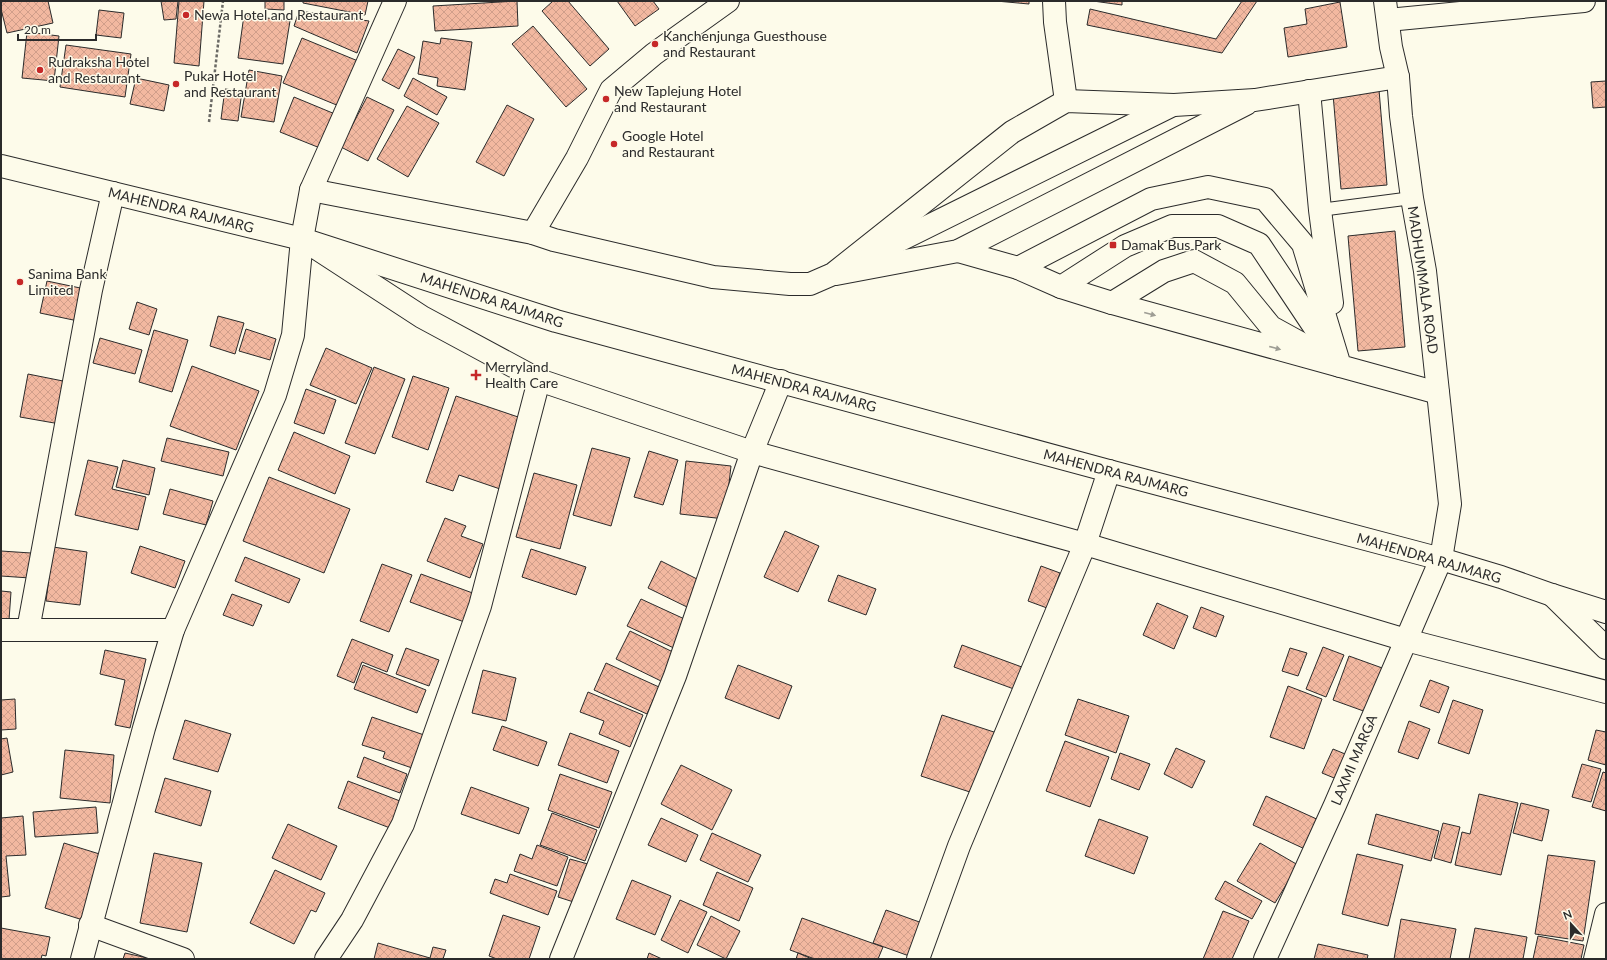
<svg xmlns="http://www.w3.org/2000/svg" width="1607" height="960" font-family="Lato,sans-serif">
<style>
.building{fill:url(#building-cross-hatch);stroke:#2b2b2b}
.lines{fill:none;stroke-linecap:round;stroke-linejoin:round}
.service-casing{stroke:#2b2b2b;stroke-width:14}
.minor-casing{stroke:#2b2b2b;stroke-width:24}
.tertiary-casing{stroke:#2b2b2b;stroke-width:24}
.trunk-casing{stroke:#2b2b2b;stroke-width:24}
.path{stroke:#6a6964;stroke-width:2.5;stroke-dasharray:3 2;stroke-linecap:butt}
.service{stroke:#fdfbea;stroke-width:12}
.minor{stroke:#fdfbea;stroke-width:22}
.tertiary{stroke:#fdfbea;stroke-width:22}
.trunk{stroke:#fdfbea;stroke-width:22}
.oneway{fill:#9e9d94}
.poi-dot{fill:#c62828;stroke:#fdfbea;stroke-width:1.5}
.labels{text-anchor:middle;stroke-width:3;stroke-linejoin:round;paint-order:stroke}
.poi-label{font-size:14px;fill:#2b2b2b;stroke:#fdfbea;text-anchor:start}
.street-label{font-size:14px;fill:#2b2b2b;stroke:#fdfbea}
</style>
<defs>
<pattern id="building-cross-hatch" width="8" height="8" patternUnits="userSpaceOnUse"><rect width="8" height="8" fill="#f2b8a0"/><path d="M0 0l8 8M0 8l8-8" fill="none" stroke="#d09e8a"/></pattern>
</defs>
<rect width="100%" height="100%" fill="#fdfbea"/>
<g class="building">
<path d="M1,1H48L53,23L7,33L1,9Z"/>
<path d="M161,1H178L176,19L164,20Z"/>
<path d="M179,1H204L199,66L174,63Z"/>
<path d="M265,1H284V10L265,9Z"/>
<path d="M303,1H368L365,15L303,3Z"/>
<path d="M517,1L518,26L435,31L433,6Z"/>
<path d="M553,1H568L609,49L590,66L542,11Z"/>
<path d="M617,1H653L659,9L635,26Z"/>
<path d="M996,1H1029V4Z"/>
<path d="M1093,1H1122V5Z"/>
<path d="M1242,1H1257L1222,53L1087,25L1090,9L1216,39Z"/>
<path d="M1340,2L1347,47L1288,57L1284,28L1307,24L1305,9Z"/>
<path d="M99,10L124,13L121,38L96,35Z"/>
<path d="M299,11L369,21L357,53L294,26Z"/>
<path d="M244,15L290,21L283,64L238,58Z"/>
<path d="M533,26L587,89L566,107L512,44Z"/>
<path d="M27,32L59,36L54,81L22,78Z"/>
<path d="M302,38L358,61L339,106L283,83Z"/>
<path d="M441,38L472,42L465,90L437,86L438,78L418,74L423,41L440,44Z"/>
<path d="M66,45L131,54L125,97L60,87Z"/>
<path d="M398,49L415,57L399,89L382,80Z"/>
<path d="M249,70L282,76L274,122L241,117Z"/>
<path d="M136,78L169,85L164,111L130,104Z"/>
<path d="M413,78L447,97L437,115L404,96Z"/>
<path d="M1378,78L1387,185L1341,189L1332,82Z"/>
<path d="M1606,81V107L1593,108L1591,82Z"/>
<path d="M225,89L242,91L238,121L221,119Z"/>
<path d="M294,97L335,114L320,148L280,132Z"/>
<path d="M367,97L394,110L368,161L341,147Z"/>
<path d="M507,105L534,119L504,176L476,162Z"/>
<path d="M407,106L439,123L408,177L377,159Z"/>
<path d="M1395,231L1405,347L1358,351L1348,236Z"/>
<path d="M47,281L85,289L78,321L40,313Z"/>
<path d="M137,302L157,309L149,335L129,329Z"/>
<path d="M218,316L244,323L235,354L210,346Z"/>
<path d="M246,329L276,339L270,360L239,351Z"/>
<path d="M154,330L188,340L172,392L139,382Z"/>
<path d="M100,338L142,350L135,374L93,363Z"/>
<path d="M326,348L372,368L356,404L310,385Z"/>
<path d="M192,366L259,391L236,450L170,426Z"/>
<path d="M374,367L405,379L375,454L345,443Z"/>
<path d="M28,374L68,382L60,424L20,417Z"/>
<path d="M413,376L449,388L428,450L392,437Z"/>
<path d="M306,389L336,400L324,434L294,423Z"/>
<path d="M456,396L527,420L503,490L459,475L453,491L426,482Z"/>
<path d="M294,432L350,456L335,494L278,470Z"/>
<path d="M167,438L229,452L223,476L161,461Z"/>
<path d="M592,448L630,458L611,526L573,515Z"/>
<path d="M649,451L678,460L663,505L634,497Z"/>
<path d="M88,460L118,467L112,489L146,497L138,530L75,515Z"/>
<path d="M123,460L155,468L149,495L116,487Z"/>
<path d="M686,461L731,466L725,519L680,514Z"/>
<path d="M534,473L577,485L560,549L516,537Z"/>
<path d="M269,477L350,509L324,573L243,541Z"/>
<path d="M170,489L213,501L206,525L163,514Z"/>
<path d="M445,518L466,526L461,536L483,544L470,578L427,561Z"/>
<path d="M785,531L819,546L798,592L764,577Z"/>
<path d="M140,546L185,561L175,588L131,573Z"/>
<path d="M53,547L87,552L80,605L46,601Z"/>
<path d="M531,549L586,567L576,595L522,577Z"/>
<path d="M1,551L31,553L30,578L1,576Z"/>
<path d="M245,557L300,579L289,603L235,581Z"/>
<path d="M661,561L701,581L687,607L648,588Z"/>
<path d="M382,564L412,575L389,632L360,621Z"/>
<path d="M1041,566L1060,573L1047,608L1028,601Z"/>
<path d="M421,574L478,595L467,623L410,602Z"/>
<path d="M838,575L876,589L866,615L828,601Z"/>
<path d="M1,591L11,592L9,620H1Z"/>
<path d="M232,594L262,605L253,626L223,615Z"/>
<path d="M641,599L691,622L678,650L627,626Z"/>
<path d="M1157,603L1188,616L1174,649L1143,635Z"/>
<path d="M1201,607L1224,616L1216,637L1193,628Z"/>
<path d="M630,631L677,654L663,682L616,659Z"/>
<path d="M352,639L393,655L387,672L362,662L354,683L337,676Z"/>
<path d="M962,645L1030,670L1022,692L954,667Z"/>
<path d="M1323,647L1344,655L1326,697L1306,689Z"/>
<path d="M406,648L439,660L429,686L396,674Z"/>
<path d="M1290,648L1307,653L1298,676L1282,671Z"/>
<path d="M105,650L146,659L130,728L115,725L125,680L100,674Z"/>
<path d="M1349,656L1385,669L1369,713L1333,700Z"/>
<path d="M606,663L659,687L647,714L594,690Z"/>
<path d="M363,665L426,690L417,713L354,689Z"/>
<path d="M738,665L792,686L779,719L725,698Z"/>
<path d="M483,670L516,678L506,721L472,713Z"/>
<path d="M1430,680L1449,687L1439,713L1420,706Z"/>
<path d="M1288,686L1322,699L1304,749L1270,737Z"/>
<path d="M588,692L643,715L630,747L599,734L604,721L580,712Z"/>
<path d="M15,699L16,729L1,730V700Z"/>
<path d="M1078,699L1129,716L1116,753L1065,735Z"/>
<path d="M1453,700L1483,710L1469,754L1438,743Z"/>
<path d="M942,715L1000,734L979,795L921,776Z"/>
<path d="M372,717L427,736L415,769L383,758L385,752L362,745Z"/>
<path d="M185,720L231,734L218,772L173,759Z"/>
<path d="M1409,721L1430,729L1418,759L1398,752Z"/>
<path d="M502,726L547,742L538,766L493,750Z"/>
<path d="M1596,730L1606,732V765L1588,760Z"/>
<path d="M570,733L619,751L607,783L558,765Z"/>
<path d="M7,738L13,772L1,775V739Z"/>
<path d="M1065,741L1109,757L1090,807L1046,791Z"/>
<path d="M1176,748L1205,761L1192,788L1164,774Z"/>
<path d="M1333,749L1350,756L1339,780L1322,773Z"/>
<path d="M65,750L114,755L110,803L60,798Z"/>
<path d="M1120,753L1150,764L1139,790L1111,779Z"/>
<path d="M364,757L407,774L400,793L357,777Z"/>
<path d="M1582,764L1601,769L1591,802L1572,797Z"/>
<path d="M681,765L732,790L712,830L661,804Z"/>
<path d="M1603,772L1606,773V811L1592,807Z"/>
<path d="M560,774L612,792L599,828L548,810Z"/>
<path d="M165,778L211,791L201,826L155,812Z"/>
<path d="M348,781L400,801L390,828L338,808Z"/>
<path d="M471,787L529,808L519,834L461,814Z"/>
<path d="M1479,794L1518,803L1501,875L1455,865L1462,832L1470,834Z"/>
<path d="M1266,796L1321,821L1307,850L1253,825Z"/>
<path d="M1521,803L1549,810L1542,841L1513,833Z"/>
<path d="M96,807L98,833L35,837L33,812Z"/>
<path d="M552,813L597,830L585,861L540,845Z"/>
<path d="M1376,814L1439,831L1431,861L1368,844Z"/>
<path d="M23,816L26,855L6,856L10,896L1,897V818Z"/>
<path d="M661,818L698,835L686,862L648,845Z"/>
<path d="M1099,819L1148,837L1134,874L1085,856Z"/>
<path d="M1443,823L1460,827L1451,863L1434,858Z"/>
<path d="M288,824L337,846L321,880L272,858Z"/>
<path d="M712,833L761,855L748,882L700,860Z"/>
<path d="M64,843L106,856L86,921L45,908Z"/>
<path d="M1260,843L1298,865L1275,903L1237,881Z"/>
<path d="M537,845L568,857L557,886L514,871L520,854L532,859Z"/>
<path d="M154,853L202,863L187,932L140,923Z"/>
<path d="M1357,854L1403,865L1388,926L1342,914Z"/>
<path d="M1548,855L1595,861L1583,941L1535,934Z"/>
<path d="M570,859L595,866L583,905L558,897Z"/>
<path d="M275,870L325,893L316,912L311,910L294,944L250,923Z"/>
<path d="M717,872L753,888L739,921L703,905Z"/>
<path d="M510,874L557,891L548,915L490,893L495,879L507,883Z"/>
<path d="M632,880L671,896L655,935L616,919Z"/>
<path d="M1225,881L1262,901L1252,919L1215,899Z"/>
<path d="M680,900L707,912L688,953L661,940Z"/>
<path d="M886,910L925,924L912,957L873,943Z"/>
<path d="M1223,911L1249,921L1232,959H1203Z"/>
<path d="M503,915L540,927L529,959H497L489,956Z"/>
<path d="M711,916L740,931L726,959L697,945Z"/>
<path d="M802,918L883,947L878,959H815L790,950Z"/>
<path d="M1401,919L1456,929L1450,959H1394Z"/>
<path d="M1,928L50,937L46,956L42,955L41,959H1Z"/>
<path d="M1475,928L1527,937L1523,959H1469Z"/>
<path d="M1538,936L1584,945L1581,959H1533Z"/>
<path d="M378,943L430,958L433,947L446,950L443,959H374Z"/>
<path d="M1318,944L1368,955L1367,959H1314Z"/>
<path d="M125,953L152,959H123Z"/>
<path d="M649,953L662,959H647Z"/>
<path d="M798,953L812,959H796Z"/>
</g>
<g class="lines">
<g class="service-casing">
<path id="service" d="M1320,210L1412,198"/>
</g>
<g class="minor-casing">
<g id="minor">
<path d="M1054,1L1055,22L1066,101"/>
<path d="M1388,20L1584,1"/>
<path d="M1309,91L1320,210L1332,303"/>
<path d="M311,190L533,233L554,240L713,277L790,284H810L833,274L1012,132L1066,101L1174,105L1255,100L1398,77"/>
<path d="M533,233L577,158L611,90L654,54L728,1"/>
<path d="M313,246L422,317L539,380L752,452L1085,544L1406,640L1606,692"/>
<path d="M958,251L1018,268L1151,199L1208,187L1265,199L1303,244L1340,366L1438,393"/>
<path d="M872,254L1171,106"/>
<path d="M1018,268L1061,287L1125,246L1172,226H1218L1259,244L1327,346"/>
<path d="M836,274L958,251L1246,104"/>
<path d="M1061,287L1112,303L1340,366"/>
<path d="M1112,303L1164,271L1194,261L1235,283L1271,327L1311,349"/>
<path d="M1552,595L1606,648"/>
<path d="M1,630H173"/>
<path d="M28,630L91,290L113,193"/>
<path d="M90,925L183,959"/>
<path d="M82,959L144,728L173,630L275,395L293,335L302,239L311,190L395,1"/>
<path d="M326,959L352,920L403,824L480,606L539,380"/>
<path d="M561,959L675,676L752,452L781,381"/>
<path d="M918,959L959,846L1085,544L1109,471"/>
<path d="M1265,959L1335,805L1441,559"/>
<path d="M1595,959L1606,914"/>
</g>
</g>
<g class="tertiary-casing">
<path id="tertiary" d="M1385,1L1391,47L1398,77L1401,116L1412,198L1425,271L1450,504L1441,559"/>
</g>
<g class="trunk-casing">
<path id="trunk" d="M1,166L302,239L556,321L1109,471L1441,559L1501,577L1552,595L1606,612"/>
</g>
<path class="path" d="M209,122L223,1"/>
<use href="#service" class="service"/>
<use href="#minor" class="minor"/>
<use href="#tertiary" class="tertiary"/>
<use href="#trunk" class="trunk"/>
</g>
<defs><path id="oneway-solid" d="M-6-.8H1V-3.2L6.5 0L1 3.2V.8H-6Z"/></defs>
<g class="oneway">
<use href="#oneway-solid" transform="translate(1150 314) rotate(15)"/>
<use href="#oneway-solid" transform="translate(1275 348) rotate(15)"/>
</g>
<g class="poi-dot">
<circle cx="186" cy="15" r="4"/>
<circle cx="655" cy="44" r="4"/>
<circle cx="40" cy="70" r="4"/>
<circle cx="176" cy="84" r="4"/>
<circle cx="606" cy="99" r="4"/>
<circle cx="614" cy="144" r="4"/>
<rect x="1109" y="241" width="8" height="8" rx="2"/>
<circle cx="20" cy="282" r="4"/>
<path d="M474 369h4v4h4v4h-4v4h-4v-4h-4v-4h4z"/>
</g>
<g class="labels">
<g class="poi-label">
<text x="194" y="20">Newa Hotel and Restaurant</text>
<text x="663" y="41">Kanchenjunga Guesthouse<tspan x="663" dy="16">and Restaurant</tspan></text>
<text x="48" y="67">Rudraksha Hotel<tspan x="48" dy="16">and Restaurant</tspan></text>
<text x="184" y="81">Pukar Hotel<tspan x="184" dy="16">and Restaurant</tspan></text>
<text x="614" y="96">New Taplejung Hotel<tspan x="614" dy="16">and Restaurant</tspan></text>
<text x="622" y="141">Google Hotel<tspan x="622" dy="16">and Restaurant</tspan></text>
<text x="1121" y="250">Damak Bus Park</text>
<text x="28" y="279">Sanima Bank<tspan x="28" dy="16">Limited</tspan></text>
<text x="485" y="372">Merryland<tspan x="485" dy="16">Health Care</tspan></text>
</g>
<g class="street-label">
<text transform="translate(181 210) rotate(14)" y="5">MAHENDRA RAJMARG</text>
<text transform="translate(1423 280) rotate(82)" y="5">MADHUMMALA ROAD</text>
<text transform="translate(492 300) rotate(18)" y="5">MAHENDRA RAJMARG</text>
<text transform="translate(804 388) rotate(15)" y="5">MAHENDRA RAJMARG</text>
<text transform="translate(1116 473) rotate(15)" y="5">MAHENDRA RAJMARG</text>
<text transform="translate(1429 558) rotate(16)" y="5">MAHENDRA RAJMARG</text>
<text transform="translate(1354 760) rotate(-67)" y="5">LAXMI MARGA</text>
</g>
</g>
<rect width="1607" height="960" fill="none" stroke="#2b2b2b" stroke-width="4"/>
<g transform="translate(1571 924) rotate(339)" stroke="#fdfbea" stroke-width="3" paint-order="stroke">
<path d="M0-3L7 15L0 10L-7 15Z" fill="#2b2b2b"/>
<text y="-6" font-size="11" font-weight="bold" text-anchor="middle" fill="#2b2b2b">N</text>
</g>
<path d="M18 34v6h78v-6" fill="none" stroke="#2b2b2b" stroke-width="2"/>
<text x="24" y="34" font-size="12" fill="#2b2b2b" stroke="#fdfbea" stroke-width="3" paint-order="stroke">20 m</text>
</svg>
